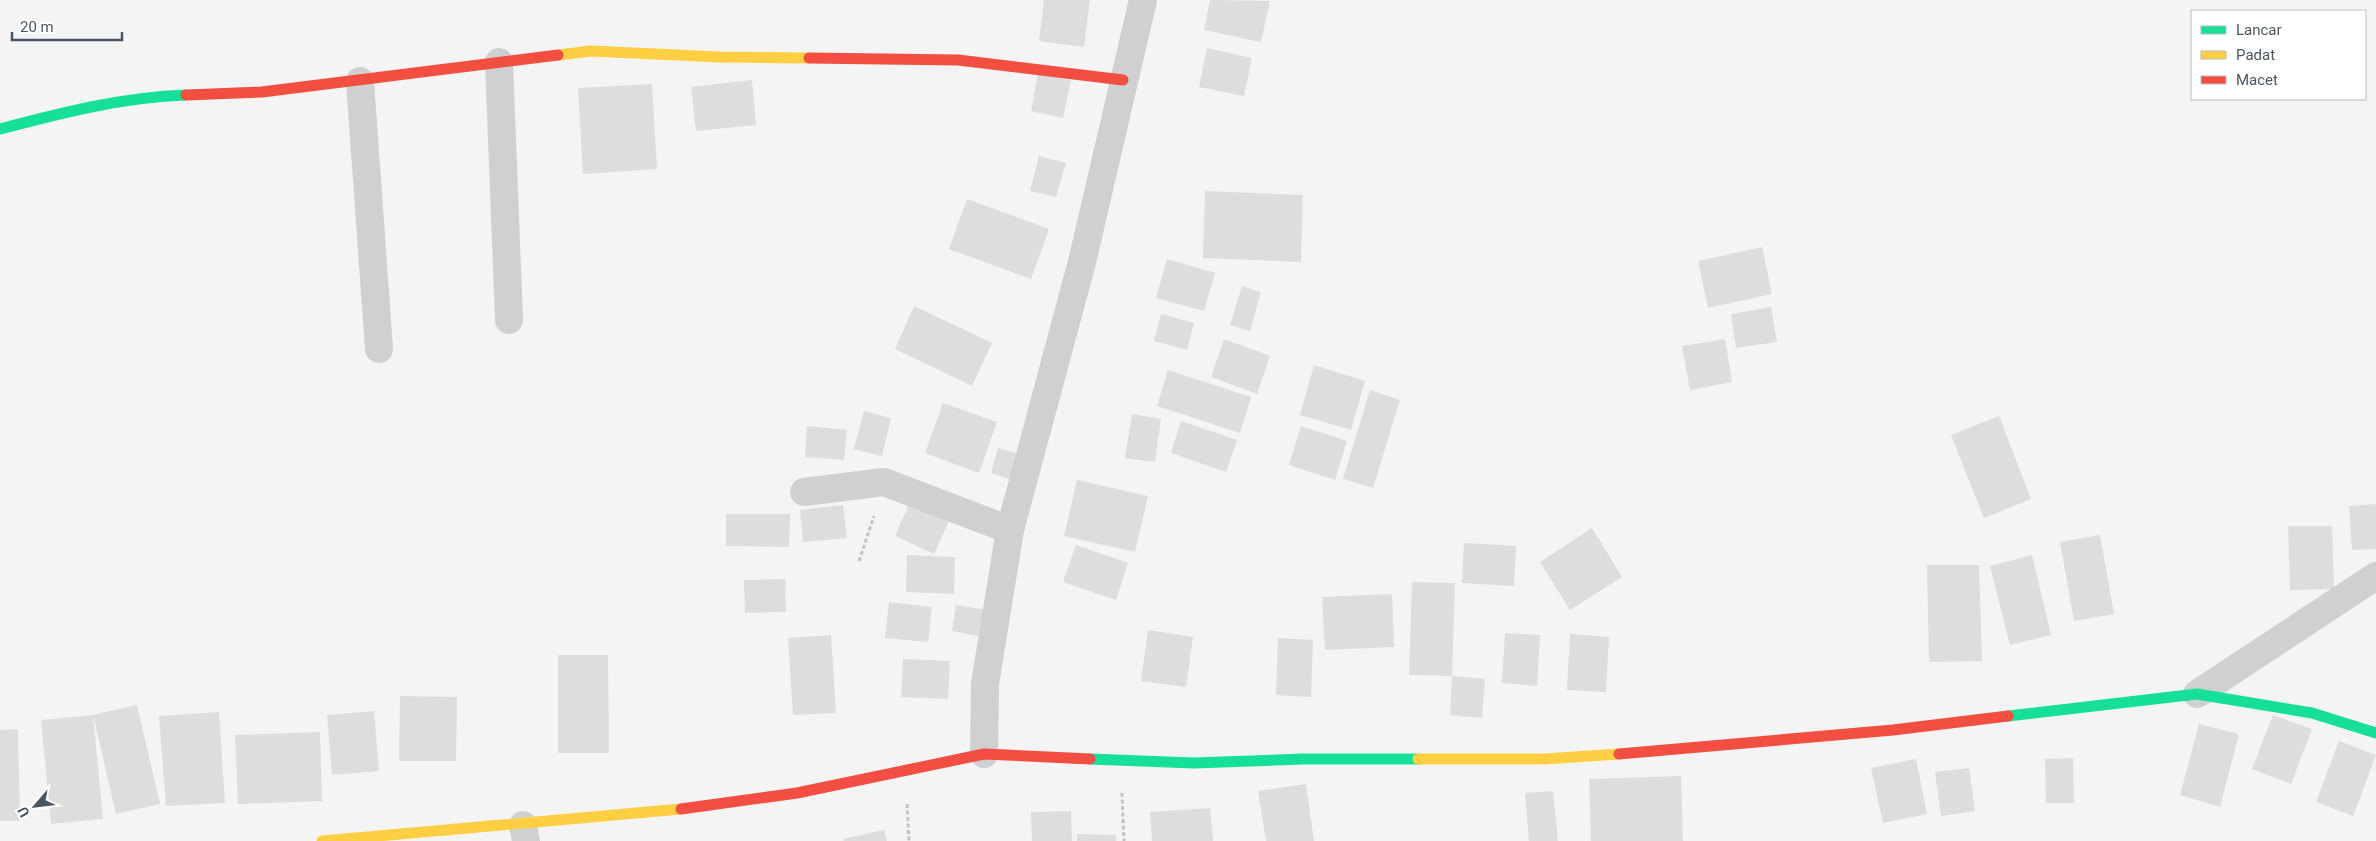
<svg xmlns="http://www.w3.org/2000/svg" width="2376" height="841" font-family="Roboto,sans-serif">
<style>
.building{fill:#ddddde}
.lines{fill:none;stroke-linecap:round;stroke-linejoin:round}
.path{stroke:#bcc7c4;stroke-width:3;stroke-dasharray:4 2.5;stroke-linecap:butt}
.street{stroke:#ced0d2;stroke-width:28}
.fast{stroke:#16e098;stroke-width:11}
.slow{stroke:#ffcf43;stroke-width:11}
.jam{stroke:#f24e42;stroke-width:11}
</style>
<rect width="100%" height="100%" fill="#f4f4f4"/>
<g class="building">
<path d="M1044,0H1090L1084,47L1039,41Z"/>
<path d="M1210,0L1270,1L1261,42L1204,30Z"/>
<path d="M1207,48L1252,58L1244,96L1199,87Z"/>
<path d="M1038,73L1071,80L1063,118L1031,111Z"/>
<path d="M752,80L756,125L696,131L691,87Z"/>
<path d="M652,84L657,169L583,174L578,88Z"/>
<path d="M1039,156L1066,163L1056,197L1030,191Z"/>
<path d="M1205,191L1303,195L1301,262L1203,258Z"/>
<path d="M967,199L1049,229L1031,279L949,249Z"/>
<path d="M1762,247L1772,294L1708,308L1698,261Z"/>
<path d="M1167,259L1215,273L1204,311L1156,298Z"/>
<path d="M1242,286L1261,292L1250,331L1230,325Z"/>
<path d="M914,306L992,343L972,386L895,349Z"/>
<path d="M1771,307L1777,342L1736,348L1731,314Z"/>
<path d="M1161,314L1194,323L1187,350L1154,341Z"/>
<path d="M1224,339L1270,356L1257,394L1211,377Z"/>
<path d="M1725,339L1732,382L1690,390L1682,346Z"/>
<path d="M1314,365L1365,381L1351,430L1300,415Z"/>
<path d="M1168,370L1251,397L1240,433L1157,406Z"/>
<path d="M1370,390L1400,400L1373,488L1343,479Z"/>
<path d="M943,403L997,422L979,473L925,453Z"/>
<path d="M864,411L891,418L882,456L854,449Z"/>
<path d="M1132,414L1161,419L1155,462L1125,458Z"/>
<path d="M1999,416L2031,499L1984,518L1951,435Z"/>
<path d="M1181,421L1237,440L1226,472L1171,453Z"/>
<path d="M807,426L847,430L844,460L805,457Z"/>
<path d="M1301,426L1347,441L1335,480L1289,465Z"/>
<path d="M998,448L1022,455L1015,481L991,473Z"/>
<path d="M1077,480L1148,496L1135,552L1064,536Z"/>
<path d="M910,502L949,521L934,554L895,536Z"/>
<path d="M2376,504V549L2352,550L2349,506Z"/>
<path d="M843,505L847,538L803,542L800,510Z"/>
<path d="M726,514H790L789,547L726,546Z"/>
<path d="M2288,526H2332L2334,589L2290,590Z"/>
<path d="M1592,528L1622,577L1570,610L1540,562Z"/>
<path d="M2100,535L2114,614L2074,621L2060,542Z"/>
<path d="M1464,543L1516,546L1514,586L1462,583Z"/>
<path d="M1076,545L1128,563L1116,600L1063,582Z"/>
<path d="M907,555L955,557L954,594L906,592Z"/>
<path d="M2032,555L2051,635L2010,645L1990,566Z"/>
<path d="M1927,565H1979L1982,661L1929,662Z"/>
<path d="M785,579L786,612L745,613L744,580Z"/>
<path d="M1412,582L1455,583L1452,676L1485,679L1482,718L1450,715L1452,676L1409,675Z"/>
<path d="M1392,594L1394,647L1325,650L1322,597Z"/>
<path d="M889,602L932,607L928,642L885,638Z"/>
<path d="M956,605L987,610L983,637L952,631Z"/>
<path d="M1148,630L1193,637L1186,687L1141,681Z"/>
<path d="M1505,633L1540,635L1537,686L1502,683Z"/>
<path d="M1570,634L1609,637L1606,692L1567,690Z"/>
<path d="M831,635L836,713L793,715L788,638Z"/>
<path d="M1278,638L1313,640L1311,697L1276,695Z"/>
<path d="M558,655H608L609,753H558Z"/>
<path d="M903,659L950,661L948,699L901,697Z"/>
<path d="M400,696L457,697L456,761H399Z"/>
<path d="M137,705L160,804L116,814L93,715L103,819L51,824L41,720L93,715Z"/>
<path d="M374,711L379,771L332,775L327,715Z"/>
<path d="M219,712L225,803L166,806L159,716Z"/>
<path d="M2273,715L2312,729L2291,784L2252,769Z"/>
<path d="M2199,724L2239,734L2220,807L2180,795Z"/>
<path d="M18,729L20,821H0V730Z"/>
<path d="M320,732L322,801L238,804L235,735Z"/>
<path d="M2339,741L2376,755L2353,816L2316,802Z"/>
<path d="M2073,758L2074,803H2046L2045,759Z"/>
<path d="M1916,759L1927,814L1883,823L1871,768Z"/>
<path d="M1969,768L1975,811L1941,816L1935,772Z"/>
<path d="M1681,776L1683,841H1591L1589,779Z"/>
<path d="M1306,784L1314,841H1266L1258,791Z"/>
<path d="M1553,791L1558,841H1529L1525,793Z"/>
<path d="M1210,808L1213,841H1152L1150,812Z"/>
<path d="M1071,811L1072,841H1032L1031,812Z"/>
<path d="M884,830L887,841H844L843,839Z"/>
<path d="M1077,834L1116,835V841H1077Z"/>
</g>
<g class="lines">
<g class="path">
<path d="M859,561L874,516"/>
<path d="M1122,793L1124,841"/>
<path d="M907,804L909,841"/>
</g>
<g class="street">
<path d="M499,62L509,320"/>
<path d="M360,81L379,349"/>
<path d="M804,492L884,482L1010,530"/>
<path d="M2197,694L2376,576"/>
<path d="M984,754L985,684L1010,530L1082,262L1143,0"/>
<path d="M523,825L526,841"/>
</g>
<g class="fast">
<path d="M0,129C61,113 123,97 186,95"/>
<path d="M2008,716L2197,694L2312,713L2376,733"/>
<path d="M1090,759L1194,763L1303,759H1418"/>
</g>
<g class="slow">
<path d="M558,55L591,51L720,57L809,58"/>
<path d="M1418,759H1544L1619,754"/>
<path d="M322,841L681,809"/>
</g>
<g class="jam">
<path d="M809,58L958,60L1123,80"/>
<path d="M186,95L262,92L558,55"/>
<path d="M1619,754L1893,730L2008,716"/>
<path d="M681,809L797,793L984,754L1090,759"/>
</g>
</g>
<rect x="2191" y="10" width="175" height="90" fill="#ffffff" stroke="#b7bbc0"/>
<rect x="2201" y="26" width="25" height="8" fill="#16e098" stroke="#b7bbc0"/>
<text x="2236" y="35" font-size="15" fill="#4a5661">Lancar</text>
<rect x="2201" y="51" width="25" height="8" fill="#ffcf43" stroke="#b7bbc0"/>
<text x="2236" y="60" font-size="15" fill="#4a5661">Padat</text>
<rect x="2201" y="76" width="25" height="8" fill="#f24e42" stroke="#b7bbc0"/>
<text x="2236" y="85" font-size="15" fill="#4a5661">Macet</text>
<g transform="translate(35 806) rotate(242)" stroke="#ffffff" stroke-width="4" paint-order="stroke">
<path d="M0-4L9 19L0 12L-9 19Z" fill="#4a5661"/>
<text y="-8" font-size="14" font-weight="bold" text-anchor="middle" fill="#4a5661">U</text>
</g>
<path d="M12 32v8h110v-8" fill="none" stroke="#4a5661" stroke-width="2.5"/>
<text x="20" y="32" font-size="15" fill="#4a5661" stroke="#ffffff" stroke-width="4" paint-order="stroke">20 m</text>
</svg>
